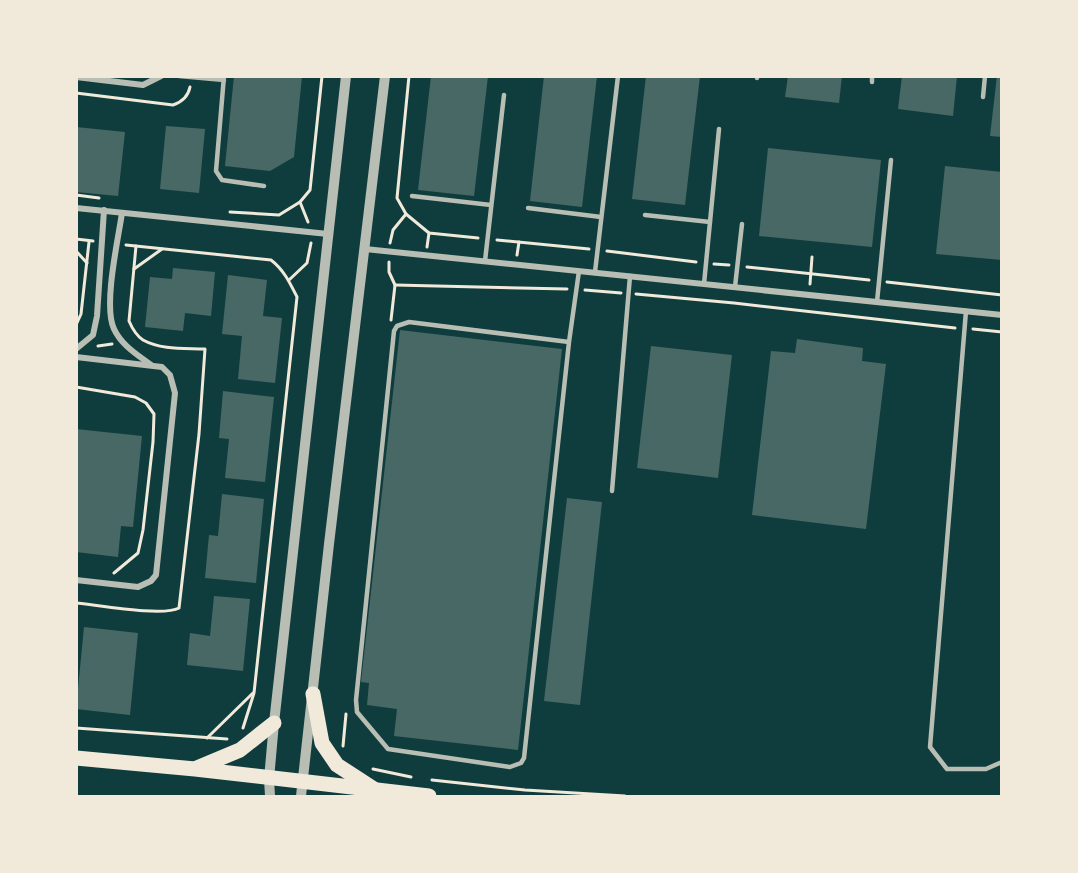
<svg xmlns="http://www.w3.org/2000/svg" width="1078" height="873" font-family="Roboto,sans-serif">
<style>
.building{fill:#486865}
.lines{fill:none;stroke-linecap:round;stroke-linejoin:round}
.path{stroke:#f1e9da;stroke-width:3}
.service{stroke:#b8beb3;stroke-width:4.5}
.minor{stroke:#b8beb3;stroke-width:6}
.tertiary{stroke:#b8beb3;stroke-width:10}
.primary{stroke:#f1e9da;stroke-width:15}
</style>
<rect width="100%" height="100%" fill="#0f3d3e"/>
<g class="building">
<path d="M234,76H302L294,157L270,171L225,166Z"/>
<path d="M431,76H488L474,196L418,190Z"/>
<path d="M544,76H597L582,207L530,201Z"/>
<path d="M646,76H700L685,205L632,199Z"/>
<path d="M788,76H842L839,103L785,97Z"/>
<path d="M902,76H957L953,116L898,109Z"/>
<path d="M997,76H1002V137L990,136Z"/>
<path d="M166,126L205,129L199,193L160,189Z"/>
<path d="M76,127L125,132L118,196L76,192Z"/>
<path d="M768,148L881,160L872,247L759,236Z"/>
<path d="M945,166L1002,172V260L936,254Z"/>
<path d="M173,268L215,272L211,316L185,313L183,331L145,327L150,277L172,279Z"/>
<path d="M228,275L267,280L263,316L282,318L275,383L238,379L242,336L222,334Z"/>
<path d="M400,330L562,349L518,750L394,736L397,709L367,705L369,683L361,682Z"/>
<path d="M797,339L863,348L862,361L886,364L866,529L752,515L771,351L795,353Z"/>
<path d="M651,346L732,355L718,478L637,468Z"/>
<path d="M223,391L274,397L265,482L225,478L229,439L219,438Z"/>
<path d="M76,429L142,436L133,527L121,526L118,557L76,552Z"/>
<path d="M222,494L264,499L256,583L205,578L209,535L218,536Z"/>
<path d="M567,498L602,502L580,705L544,701Z"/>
<path d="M214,596L250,599L243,671L187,665L190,633L210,636Z"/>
<path d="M84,627L138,633L130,715L76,709Z"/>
</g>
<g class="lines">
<g class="path">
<path d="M76,93L173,105C182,102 188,97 190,87"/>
<path d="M76,195L99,198"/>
<path d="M300,202L308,222"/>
<path d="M230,212L279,215L300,202L310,190L322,76"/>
<path d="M406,214L429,233L478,238"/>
<path d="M76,239L93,241"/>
<path d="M497,240L589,249"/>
<path d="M390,243L393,230L406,214L397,198L409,76"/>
<path d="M126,245L271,260C284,270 290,283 297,297L254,693L243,728"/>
<path d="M427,247L429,233"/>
<path d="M76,251L87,263"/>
<path d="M607,251L696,262"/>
<path d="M517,255L519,242"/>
<path d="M389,262V272L395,285L391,320"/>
<path d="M714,264L729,265"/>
<path d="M747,267L869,280"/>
<path d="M134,269L162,249"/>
<path d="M289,280L307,263L311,243"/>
<path d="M887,282L1002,295"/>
<path d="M810,284L812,257"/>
<path d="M395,285L567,289"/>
<path d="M585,290L621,293"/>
<path d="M636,294L734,303L955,328"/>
<path d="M76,325L81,314L89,242"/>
<path d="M973,329L1002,332"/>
<path d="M98,346L112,344"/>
<path d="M76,387L135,397L146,403L154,414L153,442L143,530L138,553L114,573"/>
<path d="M76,603C98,605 163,617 179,608L199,434L205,349C185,348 161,350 143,340C137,336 132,328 129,321L136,246"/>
<path d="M76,728L227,739"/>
<path d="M207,738L253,693"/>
<path d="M343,746L346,714"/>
<path d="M373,769L411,777"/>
<path d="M432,780L525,790L625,796"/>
</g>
<g class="service">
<path d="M179,76L224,80"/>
<path d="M224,76L216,171L222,180L264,186"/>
<path d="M757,78V76"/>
<path d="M872,82V76"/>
<path d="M983,97L985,76"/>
<path d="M412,196L491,205"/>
<path d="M528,208L601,217"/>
<path d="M645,215L710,222"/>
<path d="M485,261L504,95"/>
<path d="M595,272L618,76"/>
<path d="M704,284L719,129"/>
<path d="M735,287L742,224"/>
<path d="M877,302L891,160"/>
<path d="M966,311L930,747L947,769H986L1002,762"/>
<path d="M569,342L409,322L397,326L394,331L356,700L357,712L388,749L510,767L521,763L524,758L569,342L579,271"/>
<path d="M612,491L630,276"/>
</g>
<g class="minor">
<path d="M76,77L143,85L161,76"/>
<path d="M76,208L328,234"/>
<path d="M122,213C118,240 103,306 114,329C122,346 138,355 151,365"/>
<path d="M365,249L1002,315"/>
<path d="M76,349L93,335L97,316L104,210"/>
<path d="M76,357L162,367L170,375L175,393L156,575L151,581L138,587L76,580"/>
</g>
<g class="tertiary">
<path d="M270,796L269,779L274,723L346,76"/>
<path d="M301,796L329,544L385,76"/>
</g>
<g class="primary">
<path d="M313,694L322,743L337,765L374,789"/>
<path d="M76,758L195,769L429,796"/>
<path d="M197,768L240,750L274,723"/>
</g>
</g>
<rect width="1078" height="873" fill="none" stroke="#f1e9da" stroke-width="156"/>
</svg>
